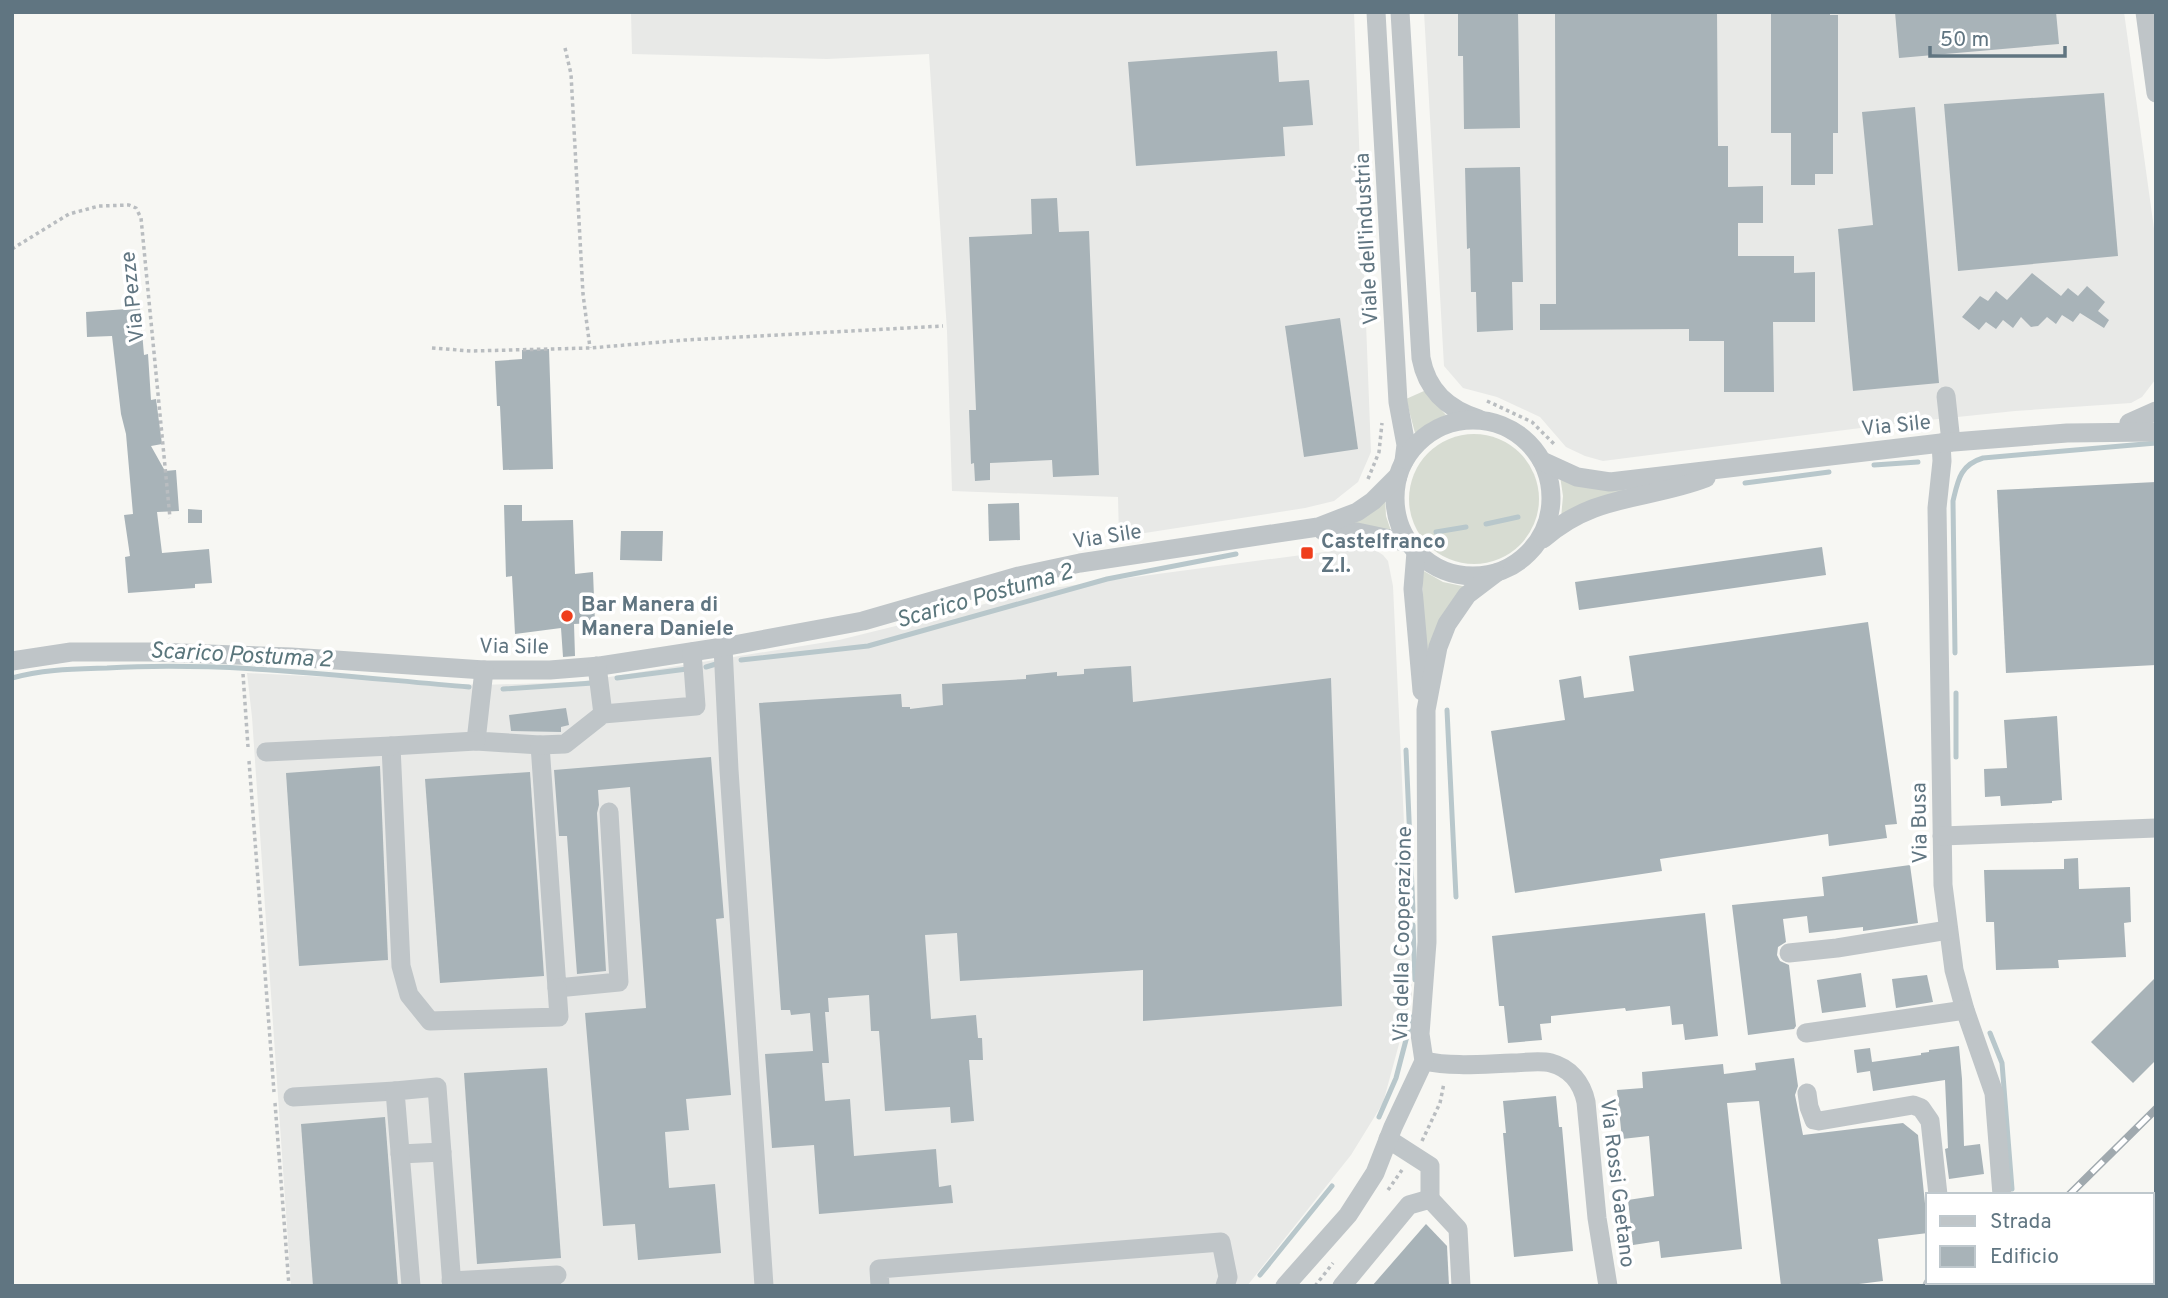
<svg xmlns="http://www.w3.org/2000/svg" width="2168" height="1298" font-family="Overpass,sans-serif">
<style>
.built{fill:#e8e9e7}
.green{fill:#d7dcd2}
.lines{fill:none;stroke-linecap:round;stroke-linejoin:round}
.stream{stroke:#b8c7cb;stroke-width:5}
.building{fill:#a8b3b8}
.path{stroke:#b9bdc0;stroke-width:3.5;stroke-dasharray:3.5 3.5;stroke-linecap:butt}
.minor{stroke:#bfc5c8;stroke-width:19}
.rail-casing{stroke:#a0a9ae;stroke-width:8}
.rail{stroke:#fff;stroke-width:5;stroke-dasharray:16;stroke-linecap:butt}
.poi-dot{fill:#ef3e1c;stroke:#fff;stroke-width:2.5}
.labels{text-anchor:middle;stroke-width:7;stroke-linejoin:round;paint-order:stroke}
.street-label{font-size:21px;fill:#607581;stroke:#fff}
.poi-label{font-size:21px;font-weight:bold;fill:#607581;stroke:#fff;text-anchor:start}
.water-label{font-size:23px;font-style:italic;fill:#5a767c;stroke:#fff}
</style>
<rect width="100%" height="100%" fill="#f7f7f3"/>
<g class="built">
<path d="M631,12H1354L1371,452L1358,482L1334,501L1305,508L1119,537L1118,497L952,491L947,331L929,54L827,59L632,54Z"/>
<path d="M1424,12H2124L2156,243L2155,380L2142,397L2131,403L2015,411L1900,423L1603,461L1585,456L1566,447L1540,417L1497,397L1463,388L1444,366Z"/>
<path d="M1369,546L1383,555L1388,561L1393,586L1412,996L1383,1103L1351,1155L1247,1286H291L252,717L247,673L481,685L578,682L839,640L1045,589Z"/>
</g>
<g class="green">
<path d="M1424,391L1446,415L1429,423L1415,433L1406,399Z"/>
<circle cx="1474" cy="499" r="65"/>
<path d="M1560,476L1631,485L1617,494L1561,518L1563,496Z"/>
<path d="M1385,496L1386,516L1392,534L1346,523Z"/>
<path d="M1422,570L1443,582L1467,587L1426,704Z"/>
</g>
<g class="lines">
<g class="stream">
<path d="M1874,465L1918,462"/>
<path d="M1745,483L1829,472"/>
<path d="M1486,524L1518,517"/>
<path d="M1436,532L1466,527"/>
<path d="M1955,653L1953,501C1958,480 1960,465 1983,458L2156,443"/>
<path d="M741,660L868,646L1107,579L1236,554"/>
<path d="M706,667L716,664"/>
<path d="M12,678C43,669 75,669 107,668C228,661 349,677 469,687"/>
<path d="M617,678L687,669"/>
<path d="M503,689L593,683"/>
<path d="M1956,693V757"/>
<path d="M1447,710L1456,897"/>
<path d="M1406,750L1413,911"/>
<path d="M1413,925L1415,980"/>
<path d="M1990,1033L2002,1063L2012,1189"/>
<path d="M1379,1117L1396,1078L1412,1017"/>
<path d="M1260,1275L1332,1186"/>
<path d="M2001,1286L2003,1282"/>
</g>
</g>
<g class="building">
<path d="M1458,12H1518L1520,128L1464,129L1463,56H1458Z"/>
<path d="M1555,12H1717L1718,146H1728V187L1763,186V223H1738V256H1794V273L1815,272V322H1773L1774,392H1724V341H1689V329L1540,330V304H1556Z"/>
<path d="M1771,12H1830V15H1838V133H1833V174H1815V185H1791V133H1771Z"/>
<path d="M1895,12H2056L2059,44L1899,58Z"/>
<path d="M1277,51L1279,82L1309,80L1313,125L1283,127L1285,156L1136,166L1128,62Z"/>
<path d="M2104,93L2118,256L1958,271L1944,104Z"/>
<path d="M1915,107L1939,383L1853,391L1838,229L1873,225L1862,112Z"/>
<path d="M1520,167L1523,282H1512L1513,330L1477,332L1476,292H1471L1470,248L1467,249L1465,168Z"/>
<path d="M1057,198L1059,232L1089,231L1099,475L1053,477L1052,460L990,463V480L975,481L974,463L971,464L969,410H976L969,237L1032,234L1031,199Z"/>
<path d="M2032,273L2061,296L2068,288L2078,296L2087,286L2105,302L2098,311L2109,320L2104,328L2080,313L2073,322L2062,315L2056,324L2047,317L2038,326L2031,327L2021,317L2013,328L2003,320L1996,329L1986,322L1979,330L1962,317L1980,296L1988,301L1996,291L2007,300Z"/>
<path d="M140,308L144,355L148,354L151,400L156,399L162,444L151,446L165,471L176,470L179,511L157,512L162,553L209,549L212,583L195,584V588L128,593L125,557L130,556L124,515L133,514L126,434L121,414L112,336L87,337L86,312Z"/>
<path d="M1340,318L1358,449L1304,457L1285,326Z"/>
<path d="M549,349L553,469L503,470L500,406H497L495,361L522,359V350Z"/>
<path d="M2156,482V665L2006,673L1997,490Z"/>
<path d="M1019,503L1020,540L989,541L988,504Z"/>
<path d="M504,505H522V521L573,520L575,574L593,572L595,623L574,624L575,656L563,657L561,628L515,634L512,576L506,577Z"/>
<path d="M188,509L202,510V523H188Z"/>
<path d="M621,531H663L662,561L620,560Z"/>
<path d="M1822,547L1826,575L1579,610L1575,582Z"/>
<path d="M1868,622L1897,824L1885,825L1887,838L1829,846L1828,834L1660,859L1662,871L1515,893L1491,731L1565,720L1559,680L1581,676L1584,698L1634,691L1629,656Z"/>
<path d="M1131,666L1133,702L1331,678L1342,1006L1143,1021V970L960,981L957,933L925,935L931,1019L976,1015L978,1038H982L983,1060H969L974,1121L951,1123L950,1107L885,1111L879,1031H871L869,995L828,998L829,1012H825L829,1063H822L825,1101L850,1099L854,1156L936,1149L939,1187L951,1185L953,1203L819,1214L814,1145L772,1148L765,1054L813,1051L810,1013L791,1015L790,1010H781L759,703L901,694L902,707H910V709L943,705L942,684L1026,679V675L1057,672V676L1084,674V669Z"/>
<path d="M566,708L569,725L561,727V732L511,731L509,715Z"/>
<path d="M2057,716L2062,800L2052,801V803L2001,806L2000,796L1985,797L1984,769L2007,768L2004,720Z"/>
<path d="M711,757L724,918L716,919L731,1095L686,1099L689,1130L665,1132L669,1188L715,1184L721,1253L638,1260L635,1224L603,1226L585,1013L646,1008L630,787L598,790L599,805L597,813L606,971L577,974L567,836H559L554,770Z"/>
<path d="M380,766L388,960L299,966L286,773Z"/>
<path d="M530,772L544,976L440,983L425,779Z"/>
<path d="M2078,858L2079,889L2130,887L2131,922L2124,923L2126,957L2058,960L2059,968L1996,970L1994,922H1986L1984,870L2064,869V859Z"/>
<path d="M1910,865L1918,923L1863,931V927L1809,933L1807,916L1783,919L1786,942L1778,947L1777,955L1780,961L1789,965L1796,1026L1794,1029L1748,1035L1732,905L1824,896L1822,877Z"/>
<path d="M1705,913L1718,1036L1685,1040L1683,1024L1672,1025L1670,1006L1626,1011L1625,1008L1551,1016V1023L1540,1024L1542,1040L1508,1043L1504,1006H1499L1492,936Z"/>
<path d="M1861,973L1866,1007L1822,1013L1817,980Z"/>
<path d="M1927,975L1933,1002L1896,1008L1892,979Z"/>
<path d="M2156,977V1060L2133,1083L2091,1042Z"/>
<path d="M1959,1046L1962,1079L1964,1146L1980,1144L1984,1174L1949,1179L1945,1149L1948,1148L1945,1080L1873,1091L1870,1071L1857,1073L1854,1050L1870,1048L1872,1062L1921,1055V1053L1929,1052V1050Z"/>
<path d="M1794,1058L1798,1086L1795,1095L1803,1135L1903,1123L1918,1135L1928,1233L1878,1239L1883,1281L1843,1286H1781L1759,1101L1727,1103L1742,1249L1661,1258L1659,1241L1633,1245L1628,1200L1654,1196L1649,1136L1622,1139L1617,1090L1643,1088L1642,1072L1723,1064L1724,1074L1756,1070L1755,1063Z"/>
<path d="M547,1068L561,1258L477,1264L464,1073Z"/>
<path d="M1556,1096L1559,1127H1562L1573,1251L1514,1257L1503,1133H1506L1503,1101Z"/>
<path d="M385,1117L398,1286H313L301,1124Z"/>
<path d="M1426,1224L1447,1246L1449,1286H1372Z"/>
</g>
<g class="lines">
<g class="path">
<path d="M565,48L571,74L583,294L590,348"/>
<path d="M12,249L69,214L99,206L129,205L136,208L141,218L170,518"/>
<path d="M432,348L471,351L590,348L685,340L943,326"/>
<path d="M1487,401L1532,422L1556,446"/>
<path d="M1368,479L1379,452L1382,423"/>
<path d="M243,674L248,747"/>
<path d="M249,761L274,1092"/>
<path d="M275,1103L289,1286"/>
<path d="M1422,1141L1440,1103L1444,1083"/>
<path d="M1388,1190L1402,1170"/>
<path d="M1315,1286L1333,1263"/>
</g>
<g class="minor">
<path d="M1376,12L1398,402L1406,445L1404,461"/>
<path d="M1400,12L1421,358C1427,391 1448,409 1479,419"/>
<path d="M2145,12L2156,93"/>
<path d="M1946,396L1951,442"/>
<circle cx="1473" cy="498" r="78"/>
<path d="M2129,423L2156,411"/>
<path d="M1941,443L1942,461L1937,508L1943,885L1954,970L1965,1010L1994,1093L2002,1195"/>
<path d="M1542,461L1577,477L1610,482L1941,443L2067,433L2156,432"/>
<path d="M1323,531L1357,532L1409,543"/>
<path d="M1543,539C1595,493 1646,501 1706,478"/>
<path d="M1416,552L1413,589L1422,691"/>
<path d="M723,647L729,770L764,1286"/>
<path d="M12,661L71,652H154L291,657L484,670H550L600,666L723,647L863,621L1019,576L1080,563L1318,527L1357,512L1373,501L1398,476"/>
<path d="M597,666L603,714"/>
<path d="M484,670L476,741L540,745L557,988L619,982L609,812"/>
<path d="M476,741L391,746L401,966L409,995L430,1021L559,1017L557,988"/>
<path d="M540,745L565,744L603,714L696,706L692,652"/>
<path d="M266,752L391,746"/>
<path d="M1942,836L2156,828"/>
<path d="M1789,953L1837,948L1948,930"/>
<path d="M1806,1033L1965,1010"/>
<path d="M1424,1061C1453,1067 1482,1064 1512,1063C1524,1063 1539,1060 1551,1063C1570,1068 1582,1083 1586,1102L1597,1218L1608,1286"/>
<path d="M1807,1093L1809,1107L1814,1120L1819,1121L1913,1105L1921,1108L1930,1121L1938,1195"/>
<path d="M293,1097L395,1091"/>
<path d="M1388,1139L1430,1166V1199"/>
<path d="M400,1154L442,1152"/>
<path d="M451,1281L557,1275"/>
<path d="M411,1286L395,1091L437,1087L452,1286"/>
<path d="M880,1286L879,1269L1221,1242L1228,1277L1225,1286"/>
<path d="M1285,1286L1348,1215L1375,1173L1393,1127L1424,1061L1420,1034L1427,942L1426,710L1438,647L1447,624L1467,595L1496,573"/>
<path d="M1342,1286L1409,1205L1430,1199L1458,1229L1461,1286"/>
<path d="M1932,1286L1935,1282"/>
</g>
<g class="rail-casing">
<g id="rail">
<path d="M2069,1195L2156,1109"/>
<path d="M1977,1286L1981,1282"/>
</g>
</g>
<use href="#rail" class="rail"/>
</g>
<g class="poi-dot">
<rect x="1300" y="546" width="14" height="14" rx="3.5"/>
<circle cx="567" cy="616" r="7"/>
</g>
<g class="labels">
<g class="street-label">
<text transform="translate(1366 239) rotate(-93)" y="7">Viale dell'industria</text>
<text transform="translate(132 297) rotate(-96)" y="7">Via Pezze</text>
<text transform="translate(1896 425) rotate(-6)" y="7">Via Sile</text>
<text transform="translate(1107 536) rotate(-9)" y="7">Via Sile</text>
<text transform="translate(514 646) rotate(1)" y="7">Via Sile</text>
<text transform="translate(1919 823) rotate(-91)" y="7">Via Busa</text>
<text transform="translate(1402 934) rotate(-89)" y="7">Via della Cooperazione</text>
<text transform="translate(1618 1183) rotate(83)" y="7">Via Rossi Gaetano</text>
</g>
<g class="poi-label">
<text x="1321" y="548">Castelfranco<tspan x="1321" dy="24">Z.I.</tspan></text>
<text x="581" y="611">Bar Manera di<tspan x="581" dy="24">Manera Daniele</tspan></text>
</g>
<g class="water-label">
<text transform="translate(984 595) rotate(-16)" y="8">Scarico Postuma 2</text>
<text transform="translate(241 654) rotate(3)" y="8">Scarico Postuma 2</text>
</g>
</g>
<rect width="2168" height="1298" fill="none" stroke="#607581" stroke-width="28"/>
<rect x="1926" y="1193" width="228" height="91" fill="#ffffff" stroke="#bfc8cd" stroke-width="2"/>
<rect x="1940" y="1216" width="35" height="10" fill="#bfc5c8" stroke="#bfc8cd" stroke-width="2"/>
<text x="1990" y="1228" font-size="21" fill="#607581">Strada</text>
<rect x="1940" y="1246" width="35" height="21" fill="#a8b3b8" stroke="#bfc8cd" stroke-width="2"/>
<text x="1990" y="1263" font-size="21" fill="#607581">Edificio</text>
<path d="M1930 46v10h135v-10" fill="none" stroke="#607581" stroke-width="3.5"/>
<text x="1940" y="46" font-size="21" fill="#607581" stroke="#ffffff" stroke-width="5" paint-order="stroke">50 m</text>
</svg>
